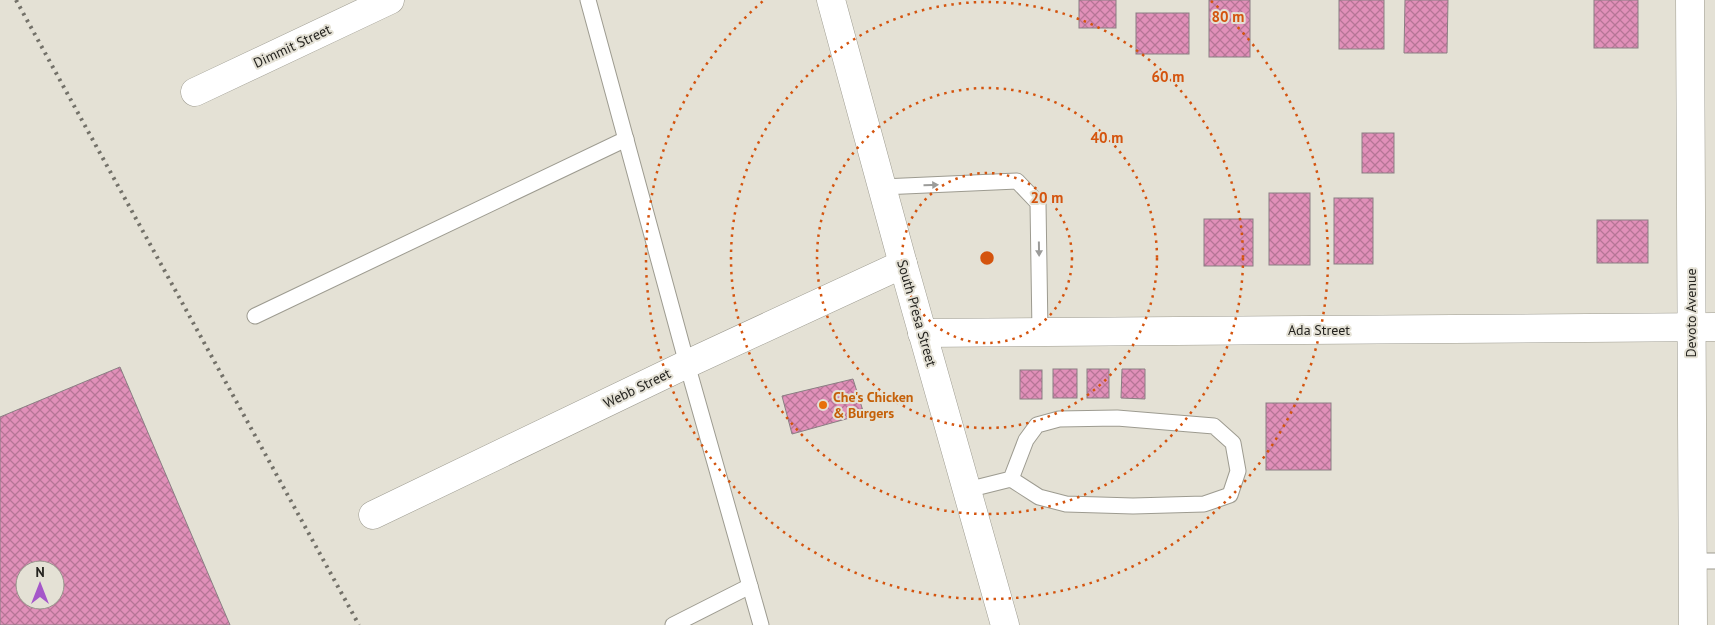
<svg xmlns="http://www.w3.org/2000/svg" width="1715" height="625" font-family="'PT Sans',sans-serif">
<style>
.building{fill:url(#building-cross-hatch);stroke:#8a7e83;fill-rule:evenodd}
.lines{fill:none;stroke-linecap:round;stroke-linejoin:round}
.service-casing{stroke:#9d9b90;stroke-width:17}
.minor-casing{stroke:#9d9b90;stroke-width:29}
.secondary-casing{stroke:#9d9b90;stroke-width:29}
.service{stroke:#fff;stroke-width:15}
.minor{stroke:#fff;stroke-width:28}
.secondary{stroke:#fff;stroke-width:28}
.rail{stroke:#737169;stroke-width:4;stroke-dasharray:2.5 5;stroke-linecap:butt}
.oneway{fill:#9c9c9a}
.ring{fill:none;stroke:#d4540e;stroke-width:2.5;stroke-dasharray:2.5 5}
.food-dot{fill:#e8710a;stroke:#e4e1d5;stroke-width:2}
.labels{text-anchor:middle;stroke-width:4;stroke-linejoin:round;paint-order:stroke}
.street-label{font-size:14px;fill:#24231f;stroke:#e4e1d5}
.food-label{font-size:14px;font-weight:bold;fill:#c56008;stroke:#e4e1d5;text-anchor:start}
.centre{fill:#d4540e;stroke:#e4e1d5;stroke-width:2.5}
.ring-label{font-size:15px;text-anchor:middle;font-weight:bold;fill:#d4540e;stroke:#e4e1d5;stroke-width:4;stroke-linejoin:round;paint-order:stroke}
</style>
<defs>
<pattern id="building-cross-hatch" width="8" height="8" patternUnits="userSpaceOnUse" patternTransform="scale(1.25)"><rect width="8" height="8" fill="#e190b9"/><path d="M0 0l8 8M0 8l8-8" fill="none" stroke="#b67596"/></pattern>
</defs>
<rect width="100%" height="100%" fill="#e4e1d5"/>
<g class="building">
<rect x="1079" y="0" width="37" height="28"/>
<rect x="1209" y="0" width="41" height="57"/>
<rect x="1339" y="0" width="45" height="49"/>
<path d="M1405,0H1448L1447,53H1404Z"/>
<rect x="1594" y="0" width="44" height="48"/>
<rect x="1136" y="13" width="53" height="41"/>
<rect x="1362" y="133" width="32" height="40"/>
<rect x="1269" y="193" width="41" height="72"/>
<rect x="1334" y="198" width="39" height="66"/>
<rect x="1204" y="219" width="49" height="47"/>
<rect x="1597" y="220" width="51" height="43"/>
<path d="M120,367L230,625H0V417ZM25,570H55V600H25Z"/>
<rect x="1053" y="369" width="24" height="29"/>
<rect x="1087" y="369" width="22" height="29"/>
<path d="M1122,369H1145V399L1121,398Z"/>
<rect x="1020" y="370" width="22" height="29"/>
<path d="M853,379L864,414L792,434L782,396Z"/>
<rect x="1266" y="403" width="65" height="67"/>
</g>
<g class="lines">
<g class="service-casing">
<g id="service">
<path d="M588,0L687,364L761,625"/>
<path d="M882,187L1017,181L1038,203L1040,332"/>
<path d="M255,316L626,139"/>
<path d="M967,490L1011,479L1039,497L1066,504L1133,506L1204,504L1230,495L1238,471L1233,443L1214,426L1117,418L1059,419L1037,425L1026,440L1011,479"/>
<path d="M1693,561H1715"/>
<path d="M673,625L750,586"/>
</g>
</g>
<g class="minor-casing">
<g id="minor">
<path d="M1690,0L1693,625"/>
<path d="M195,92L390,0"/>
<path d="M922,333L1715,327"/>
<path d="M373,515L687,364L903,264"/>
</g>
</g>
<g class="secondary-casing">
<path id="secondary" d="M831,0L903,264L1005,625"/>
</g>
<use href="#service" class="service"/>
<use href="#minor" class="minor"/>
<use href="#secondary" class="secondary"/>
<path class="rail" d="M16,0L359,625"/>
</g>
<defs><path id="oneway-solid" d="M-6-.8H1V-3.2L6.5 0L1 3.2V.8H-6Z" transform="scale(1.25)"/></defs>
<g class="oneway">
<use href="#oneway-solid" transform="translate(931 185) rotate(-2)"/>
<use href="#oneway-solid" transform="translate(1039 249) rotate(89)"/>
</g>
<g class="ring">
<circle cx="987" cy="258" r="85"/>
<circle cx="987" cy="258" r="170"/>
<circle cx="987" cy="258" r="256"/>
<path d="M1211 1A341 341 0 1 1 763 1"/>
</g>
<circle class="food-dot" cx="823" cy="405" r="5"/>
<g class="labels">
<g class="street-label">
<text transform="translate(292 46) rotate(-25)" y="5">Dimmit Street</text>
<text transform="translate(917 313) rotate(74)" y="5">South Presa Street</text>
<text transform="translate(1691 313) rotate(-90)" y="5">Devoto Avenue</text>
<text x="1319" y="335">Ada Street</text>
<text transform="translate(637 388) rotate(-26)" y="5">Webb Street</text>
</g>
<g class="food-label">
<text x="833" y="402">Che's Chicken<tspan x="833" dy="16">&amp; Burgers</tspan></text>
</g>
</g>
<circle cx="987" cy="258" r="8" class="centre"/>
<g class="ring-label">
<text x="1228" y="22">80 m</text>
<text x="1168" y="82">60 m</text>
<text x="1107" y="143">40 m</text>
<text x="1047" y="203">20 m</text>
</g>
<g transform="translate(40 585)"><circle r="24" fill="#e4e1d5" stroke="#97958c"/>
<path d="M0-4L9 19L0 12L-9 19Z" fill="#a557c9"/>
<text y="-8" font-size="14" font-weight="bold" text-anchor="middle" fill="#24231f">N</text>
</g>
</svg>
